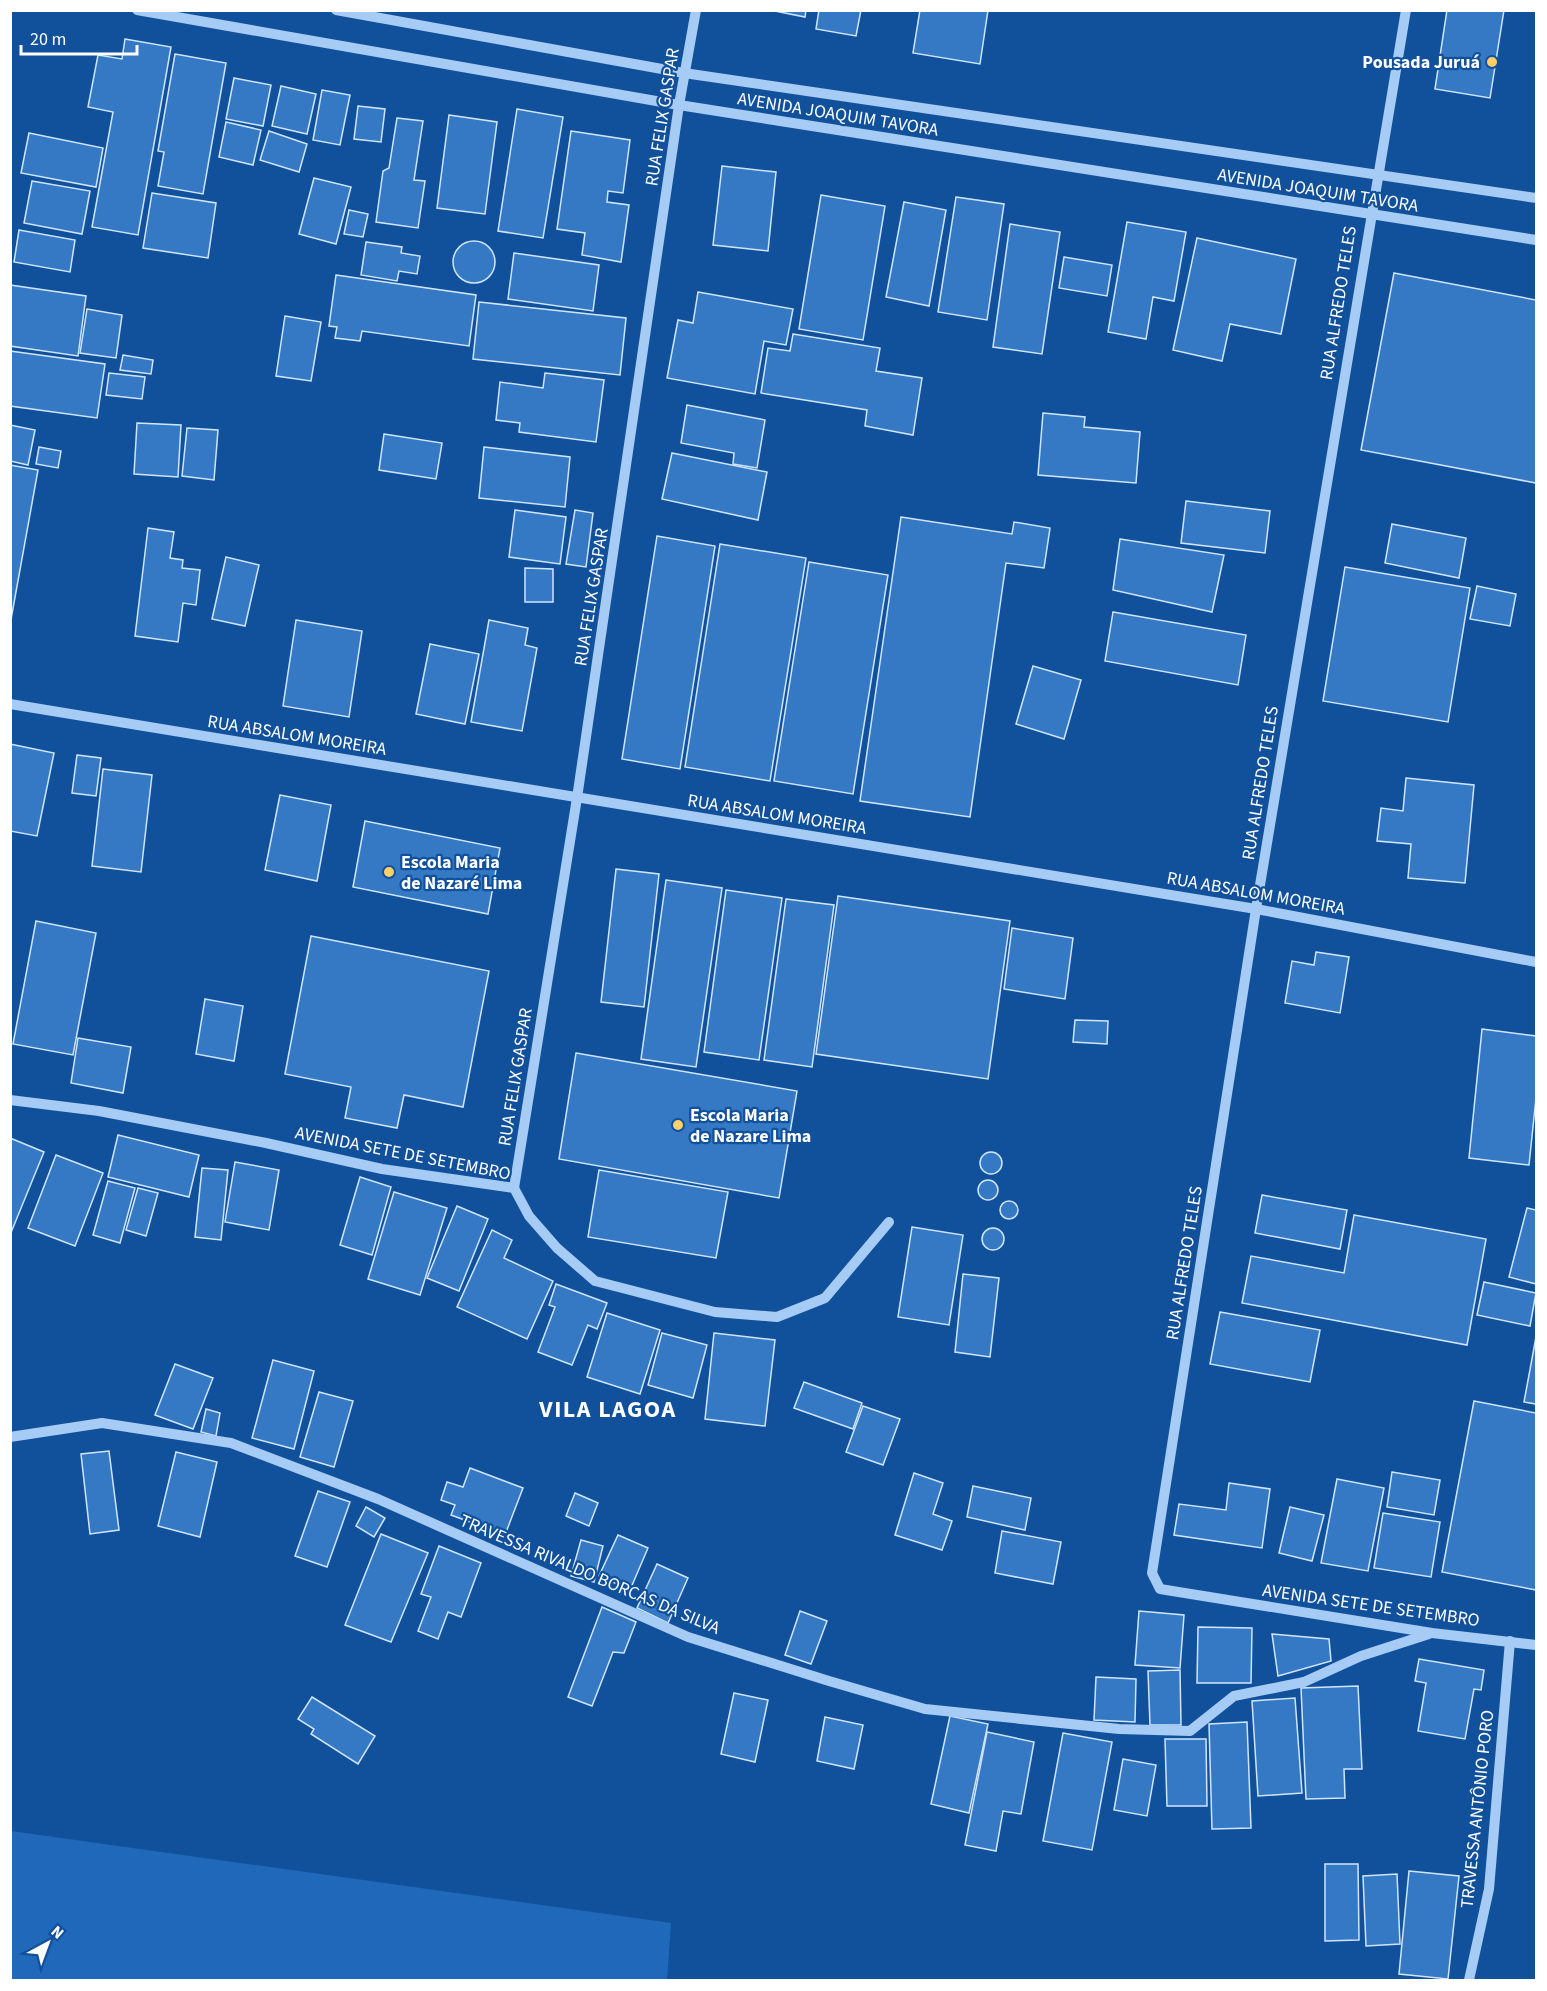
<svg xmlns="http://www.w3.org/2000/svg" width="1547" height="1991" font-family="'Source Sans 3',sans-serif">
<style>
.green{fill:#2069ba}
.building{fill:#3578c3;stroke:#cfe5fe;stroke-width:1.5}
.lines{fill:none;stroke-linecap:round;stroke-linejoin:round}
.minor{stroke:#a6cbf4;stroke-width:10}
.poi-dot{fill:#ffd069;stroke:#11519c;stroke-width:2}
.labels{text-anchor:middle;stroke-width:4.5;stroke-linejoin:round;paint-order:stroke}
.poi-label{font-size:18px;font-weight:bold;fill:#fff;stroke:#11519c;text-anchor:start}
.street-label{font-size:18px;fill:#fff;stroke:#11519c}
.district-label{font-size:24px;font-weight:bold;letter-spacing:1.5px;fill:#fff;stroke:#11519c}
</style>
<rect width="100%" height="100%" fill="#11519c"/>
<path class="green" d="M11,1831L671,1923L667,1980H11Z"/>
<g class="building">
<path d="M770,10H806L805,17Z"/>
<path d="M819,10H861L856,36L816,29Z"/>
<path d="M920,10H988L980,64L913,53Z"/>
<path d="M1447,10H1504L1490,98L1435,89Z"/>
<path d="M125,39L171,47L138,235L92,227L113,112L88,107L98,55L122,59Z"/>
<path d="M175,54L226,63L203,194L158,186L164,152L158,151Z"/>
<path d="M234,78L271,85L263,126L226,119Z"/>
<path d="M281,86L316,94L307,134L272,126Z"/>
<path d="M322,90L350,95L340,145L313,140Z"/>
<path d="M358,106L385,109L381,142L354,139Z"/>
<path d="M517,109L563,117L543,238L498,231Z"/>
<path d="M449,115L497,122L485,214L437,208Z"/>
<path d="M397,118L423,121L414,180L425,181L418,228L376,222L383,171L389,168Z"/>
<path d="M226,122L261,130L253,165L219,157Z"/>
<path d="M269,131L307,144L299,172L260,160Z"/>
<path d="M571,131L630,140L623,193L608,191L607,202L629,205L621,262L582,255L585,233L557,229Z"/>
<path d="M29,133L103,148L96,187L21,173Z"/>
<path d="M722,166L776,172L768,251L713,245Z"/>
<path d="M314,178L351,187L336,244L299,234Z"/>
<path d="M32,181L90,191L82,234L24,223Z"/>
<path d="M152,193L216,203L208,258L143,248Z"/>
<path d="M821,195L885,206L863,340L799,329Z"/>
<path d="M956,197L1004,204L987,320L938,312Z"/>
<path d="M904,202L946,210L929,306L886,297Z"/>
<path d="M349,210L368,214L363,237L344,234Z"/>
<path d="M1127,222L1186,232L1174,301L1153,297L1146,339L1108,332Z"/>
<path d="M1010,224L1060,232L1042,354L993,347Z"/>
<path d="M19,230L75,240L70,272L14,262Z"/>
<path d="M1197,238L1296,259L1281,334L1230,324L1222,361L1173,350Z"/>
<circle cx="474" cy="262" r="21"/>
<path d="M366,242L402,247L401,253L420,256L417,274L399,271L397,281L361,275Z"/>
<path d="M514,253L599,265L593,311L508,299Z"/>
<path d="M1064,257L1112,265L1107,296L1059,288Z"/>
<path d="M1394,273L1536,300V483L1361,450Z"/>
<path d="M336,275L476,295L469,346L362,331L360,341L335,338L337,327L329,326Z"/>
<path d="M10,285L86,296L78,356L10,346Z"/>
<path d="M698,292L793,309L786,345L764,341L755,394L667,378L678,320L693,323Z"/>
<path d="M479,302L626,318L620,375L473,359Z"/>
<path d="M87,309L122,315L116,358L80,353Z"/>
<path d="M285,316L321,322L311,381L276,376Z"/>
<path d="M793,334L880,348L876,371L922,378L913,435L865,426L867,410L761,393L768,348L790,351Z"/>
<path d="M10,351L105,364L97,418L10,406Z"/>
<path d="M123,355L153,360L151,374L120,370Z"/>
<path d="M109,373L145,377L142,399L106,395Z"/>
<path d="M545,373L604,380L596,442L519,432L520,423L496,420L500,382L543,388Z"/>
<path d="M687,405L765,420L757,468L733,464L734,453L681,443Z"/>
<path d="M1043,413L1085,417L1084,427L1140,432L1136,483L1038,475Z"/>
<path d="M137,423L181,425L178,477L134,474Z"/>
<path d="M10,425L35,430L28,465L10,461Z"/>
<path d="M187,428L218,430L214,480L182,476Z"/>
<path d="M384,434L442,443L436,479L379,470Z"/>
<path d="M39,447L61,451L58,468L36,464Z"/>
<path d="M484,447L570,457L565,507L479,498Z"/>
<path d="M672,453L767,472L758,520L662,499Z"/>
<path d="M10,465L38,470L10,625Z"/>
<path d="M1186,501L1270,511L1265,553L1181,543Z"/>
<path d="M515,510L566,517L560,564L509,557Z"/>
<path d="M575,510L593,513L586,567L566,564Z"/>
<path d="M901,517L1012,534L1014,522L1050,528L1044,568L1006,563L970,817L860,801Z"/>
<path d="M1392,524L1466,538L1459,578L1385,563Z"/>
<path d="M148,528L174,532L170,558L183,560L182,568L200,570L196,605L183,603L178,642L135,636Z"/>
<path d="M657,536L715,546L680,769L622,759Z"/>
<path d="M1120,539L1224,555L1212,612L1113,590Z"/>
<path d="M720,544L806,558L770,781L685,767Z"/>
<path d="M226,557L259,565L245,626L212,619Z"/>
<path d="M809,562L888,575L853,794L774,781Z"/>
<path d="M1345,567L1470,588L1448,722L1323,701Z"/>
<path d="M525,568L553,569V602H525Z"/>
<path d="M1477,586L1516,594L1510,626L1470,619Z"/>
<path d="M1113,612L1246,635L1238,685L1105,661Z"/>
<path d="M296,620L362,631L349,717L283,706Z"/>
<path d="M489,620L528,628L525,645L537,648L522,731L471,722Z"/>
<path d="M430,644L479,654L465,724L416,714Z"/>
<path d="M1033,666L1081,680L1064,739L1016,724Z"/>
<path d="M10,744L54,753L37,836L10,831Z"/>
<path d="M77,755L101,758L96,796L72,793Z"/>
<path d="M103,769L152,775L141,872L92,866Z"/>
<path d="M1406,778L1474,785L1465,883L1408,878L1411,844L1377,841L1381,808L1403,811Z"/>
<path d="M280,795L331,805L317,881L265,870Z"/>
<path d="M365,821L500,848L488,914L353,887Z"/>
<path d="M616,869L659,874L644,1007L601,1002Z"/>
<path d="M666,880L722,888L696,1067L641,1059Z"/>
<path d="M726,890L782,898L759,1060L704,1052Z"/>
<path d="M838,896L1010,921L988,1079L816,1054Z"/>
<path d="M786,899L834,905L812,1067L764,1060Z"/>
<path d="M36,921L96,933L73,1055L13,1044Z"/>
<path d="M1012,928L1073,938L1065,999L1004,989Z"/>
<path d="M311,936L489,971L463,1107L404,1095L397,1128L345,1118L351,1087L285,1074Z"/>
<path d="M1316,952L1349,957L1340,1013L1285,1003L1292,961L1314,965Z"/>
<path d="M205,999L243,1006L234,1061L196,1054Z"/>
<path d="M1075,1020L1108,1021L1107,1044L1073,1042Z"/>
<path d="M1482,1029L1536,1036V1098L1529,1165L1469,1158Z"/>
<path d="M78,1038L131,1047L123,1093L71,1083Z"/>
<path d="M576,1053L797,1091L779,1198L559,1159Z"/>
<path d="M118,1135L199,1155L189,1197L108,1177Z"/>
<path d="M10,1138L44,1152L10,1235Z"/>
<circle cx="991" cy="1163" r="11"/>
<path d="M56,1155L103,1173L75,1246L28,1228Z"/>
<path d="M235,1162L279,1170L269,1230L225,1222Z"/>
<path d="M202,1168L228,1170L221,1240L195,1237Z"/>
<path d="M599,1170L728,1192L716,1258L588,1237Z"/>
<path d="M360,1177L391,1187L372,1255L340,1245Z"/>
<circle cx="988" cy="1190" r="10"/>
<path d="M108,1181L135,1188L120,1243L93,1235Z"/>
<path d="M138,1188L158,1193L146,1236L126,1230Z"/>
<path d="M394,1192L447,1208L420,1295L368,1279Z"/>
<path d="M1262,1195L1347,1210L1340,1249L1255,1233Z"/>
<circle cx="1009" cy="1210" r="9"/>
<path d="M457,1206L488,1219L459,1291L427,1278Z"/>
<path d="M1527,1208L1536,1210V1284L1509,1277Z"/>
<path d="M1354,1215L1486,1239L1467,1345L1242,1303L1251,1256L1344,1273Z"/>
<path d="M912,1227L963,1235L949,1325L898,1317Z"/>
<circle cx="993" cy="1239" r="11"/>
<path d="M492,1230L512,1240L504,1258L553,1281L527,1339L457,1307Z"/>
<path d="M963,1274L999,1278L990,1357L955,1352Z"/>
<path d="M1484,1282L1536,1293L1530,1326L1477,1315Z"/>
<path d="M556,1284L607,1303L597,1329L588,1325L572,1365L538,1352L555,1307L549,1305Z"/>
<path d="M1220,1312L1320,1330L1310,1382L1210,1364Z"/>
<path d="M607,1313L660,1330L640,1394L587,1377Z"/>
<path d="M662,1333L707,1345L693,1398L648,1385Z"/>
<path d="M714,1333L775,1340L765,1426L705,1419Z"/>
<path d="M1536,1337V1404L1524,1402Z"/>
<path d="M273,1360L314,1371L294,1449L252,1438Z"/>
<path d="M175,1364L213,1378L193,1429L155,1415Z"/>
<path d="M804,1382L862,1403L853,1429L794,1408Z"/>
<path d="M319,1392L353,1401L334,1467L300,1457Z"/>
<path d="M1474,1401L1536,1413V1590L1442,1572Z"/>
<path d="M863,1406L900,1419L883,1465L846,1452Z"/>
<path d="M206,1409L220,1413L216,1436L201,1432Z"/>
<path d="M109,1451L119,1530L90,1534L81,1454Z"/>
<path d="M176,1452L217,1462L200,1537L158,1526Z"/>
<path d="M470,1468L523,1488L505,1535L451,1515L455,1505L441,1500L447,1482L463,1487Z"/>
<path d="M1392,1472L1440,1480L1434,1515L1387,1507Z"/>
<path d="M914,1473L943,1483L933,1514L952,1521L942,1550L895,1535Z"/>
<path d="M1337,1479L1384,1488L1368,1571L1321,1563Z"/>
<path d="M1229,1483L1270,1489L1262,1548L1174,1535L1179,1504L1226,1510Z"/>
<path d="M973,1486L1031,1498L1025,1530L967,1517Z"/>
<path d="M318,1491L350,1502L327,1567L295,1556Z"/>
<path d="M575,1493L598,1503L589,1526L566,1516Z"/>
<path d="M366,1507L385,1518L374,1537L356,1526Z"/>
<path d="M1290,1507L1324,1515L1312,1561L1279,1553Z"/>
<path d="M1383,1513L1440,1522L1431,1577L1374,1568Z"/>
<path d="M1002,1531L1061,1542L1053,1584L995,1573Z"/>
<path d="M381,1534L428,1553L391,1642L345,1625Z"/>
<path d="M618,1535L648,1548L630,1590L599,1576Z"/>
<path d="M581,1540L603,1546L594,1582L571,1576Z"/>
<path d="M439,1546L481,1563L461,1617L448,1612L438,1639L418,1631L431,1597L421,1594Z"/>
<path d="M657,1564L688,1578L668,1623L637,1608Z"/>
<path d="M602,1607L636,1622L624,1653L613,1652L592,1706L568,1697Z"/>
<path d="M800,1611L827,1621L811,1664L785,1655Z"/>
<path d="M1139,1611L1184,1615L1180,1668L1135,1665Z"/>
<path d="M1198,1627L1252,1628L1251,1683H1197Z"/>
<path d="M1272,1634L1329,1639L1331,1661L1278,1676Z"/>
<path d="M1419,1659L1484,1670L1481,1690L1474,1689L1465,1739L1418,1731L1426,1683L1415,1681Z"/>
<path d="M1180,1670L1181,1725H1150L1148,1671Z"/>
<path d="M1096,1677L1136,1679L1135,1722L1094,1720Z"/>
<path d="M1358,1686L1362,1769H1344L1345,1798L1306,1799L1301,1688Z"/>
<path d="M734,1693L768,1700L755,1762L721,1754Z"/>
<path d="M312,1697L375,1736L358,1764L311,1734L314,1729L298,1719Z"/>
<path d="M1295,1698L1302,1793L1258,1796L1252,1701Z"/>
<path d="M950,1716L988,1724L969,1813L931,1804Z"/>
<path d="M825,1717L863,1725L854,1769L817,1761Z"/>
<path d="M1247,1722L1251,1828L1212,1829L1209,1724Z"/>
<path d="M987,1732L1034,1742L1021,1814L1003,1811L996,1851L965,1845Z"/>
<path d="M1063,1733L1112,1742L1092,1850L1043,1841Z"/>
<path d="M1165,1739H1206L1207,1806H1167Z"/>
<path d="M1123,1759L1156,1765L1147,1816L1114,1810Z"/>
<path d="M1325,1864H1358L1359,1940L1325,1941Z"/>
<path d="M1409,1871L1459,1876L1448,1979L1399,1974Z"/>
<path d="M1397,1874L1400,1944L1366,1946L1363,1876Z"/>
</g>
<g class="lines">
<g class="minor">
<path d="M137,10L679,105L1536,240"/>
<path d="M336,10L684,73L1536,198"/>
<path d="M1406,10L1256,909L1152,1573L1160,1589L1432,1633L1536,1645"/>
<path d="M10,704L1256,909L1536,962"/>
<path d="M10,1100L99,1111L266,1143L382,1169L514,1188L529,1216L557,1248L595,1281L715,1312L777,1317L825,1298L889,1222"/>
<path d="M514,1188L577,798L679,105L696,10"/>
<path d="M10,1437L102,1423L231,1443L378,1499L688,1637L829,1681L925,1709L1119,1729L1190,1731L1234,1696L1304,1682L1361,1656L1429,1634"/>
<path d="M1469,1980L1489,1889L1510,1641"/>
</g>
</g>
<g class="poi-dot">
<circle cx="1492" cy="62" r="6"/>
<circle cx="389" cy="872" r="6"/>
<circle cx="678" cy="1125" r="6"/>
</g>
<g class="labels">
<g class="poi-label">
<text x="1480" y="68" text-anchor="end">Pousada Juruá</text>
<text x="401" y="868">Escola Maria<tspan x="401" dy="21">de Nazaré Lima</tspan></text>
<text x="690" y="1121">Escola Maria<tspan x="690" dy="21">de Nazare Lima</tspan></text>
</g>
<g class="street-label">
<text transform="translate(838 114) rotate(9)" y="6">AVENIDA JOAQUIM TAVORA</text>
<text transform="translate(662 117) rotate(-81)" y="6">RUA FELIX GASPAR</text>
<text transform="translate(1318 190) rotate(9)" y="6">AVENIDA JOAQUIM TAVORA</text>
<text transform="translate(1338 303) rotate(-81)" y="6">RUA ALFREDO TELES</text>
<text transform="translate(591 597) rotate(-81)" y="6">RUA FELIX GASPAR</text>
<text transform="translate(297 735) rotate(9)" y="6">RUA ABSALOM MOREIRA</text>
<text transform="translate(1260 783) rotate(-81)" y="6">RUA ALFREDO TELES</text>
<text transform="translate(777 814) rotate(9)" y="6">RUA ABSALOM MOREIRA</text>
<text transform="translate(1256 893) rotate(10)" y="6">RUA ABSALOM MOREIRA</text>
<text transform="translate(515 1077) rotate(-81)" y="6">RUA FELIX GASPAR</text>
<text transform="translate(403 1153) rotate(11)" y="6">AVENIDA SETE DE SETEMBRO</text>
<text transform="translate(1184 1263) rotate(-81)" y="6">RUA ALFREDO TELES</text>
<text transform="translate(590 1574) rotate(23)" y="6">TRAVESSA RIVALDO BORCAS DA SILVA</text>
<text transform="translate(1371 1605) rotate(8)" y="6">AVENIDA SETE DE SETEMBRO</text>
<text transform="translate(1477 1809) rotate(-84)" y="6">TRAVESSA ANTÔNIO PORO</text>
</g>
<g class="district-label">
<text x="608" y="1417">VILA LAGOA</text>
</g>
</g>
<rect width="1547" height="1991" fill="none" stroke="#ffffff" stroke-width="24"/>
<g transform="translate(48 1943) rotate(41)" stroke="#11519c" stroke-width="4.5" paint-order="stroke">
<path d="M0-4.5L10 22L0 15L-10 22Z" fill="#ffffff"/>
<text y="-9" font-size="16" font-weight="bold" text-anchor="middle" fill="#ffffff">N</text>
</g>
<path d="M21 45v9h116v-9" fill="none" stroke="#ffffff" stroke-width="3"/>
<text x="30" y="45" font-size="18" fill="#ffffff" stroke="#11519c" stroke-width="4.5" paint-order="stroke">20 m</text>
</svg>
